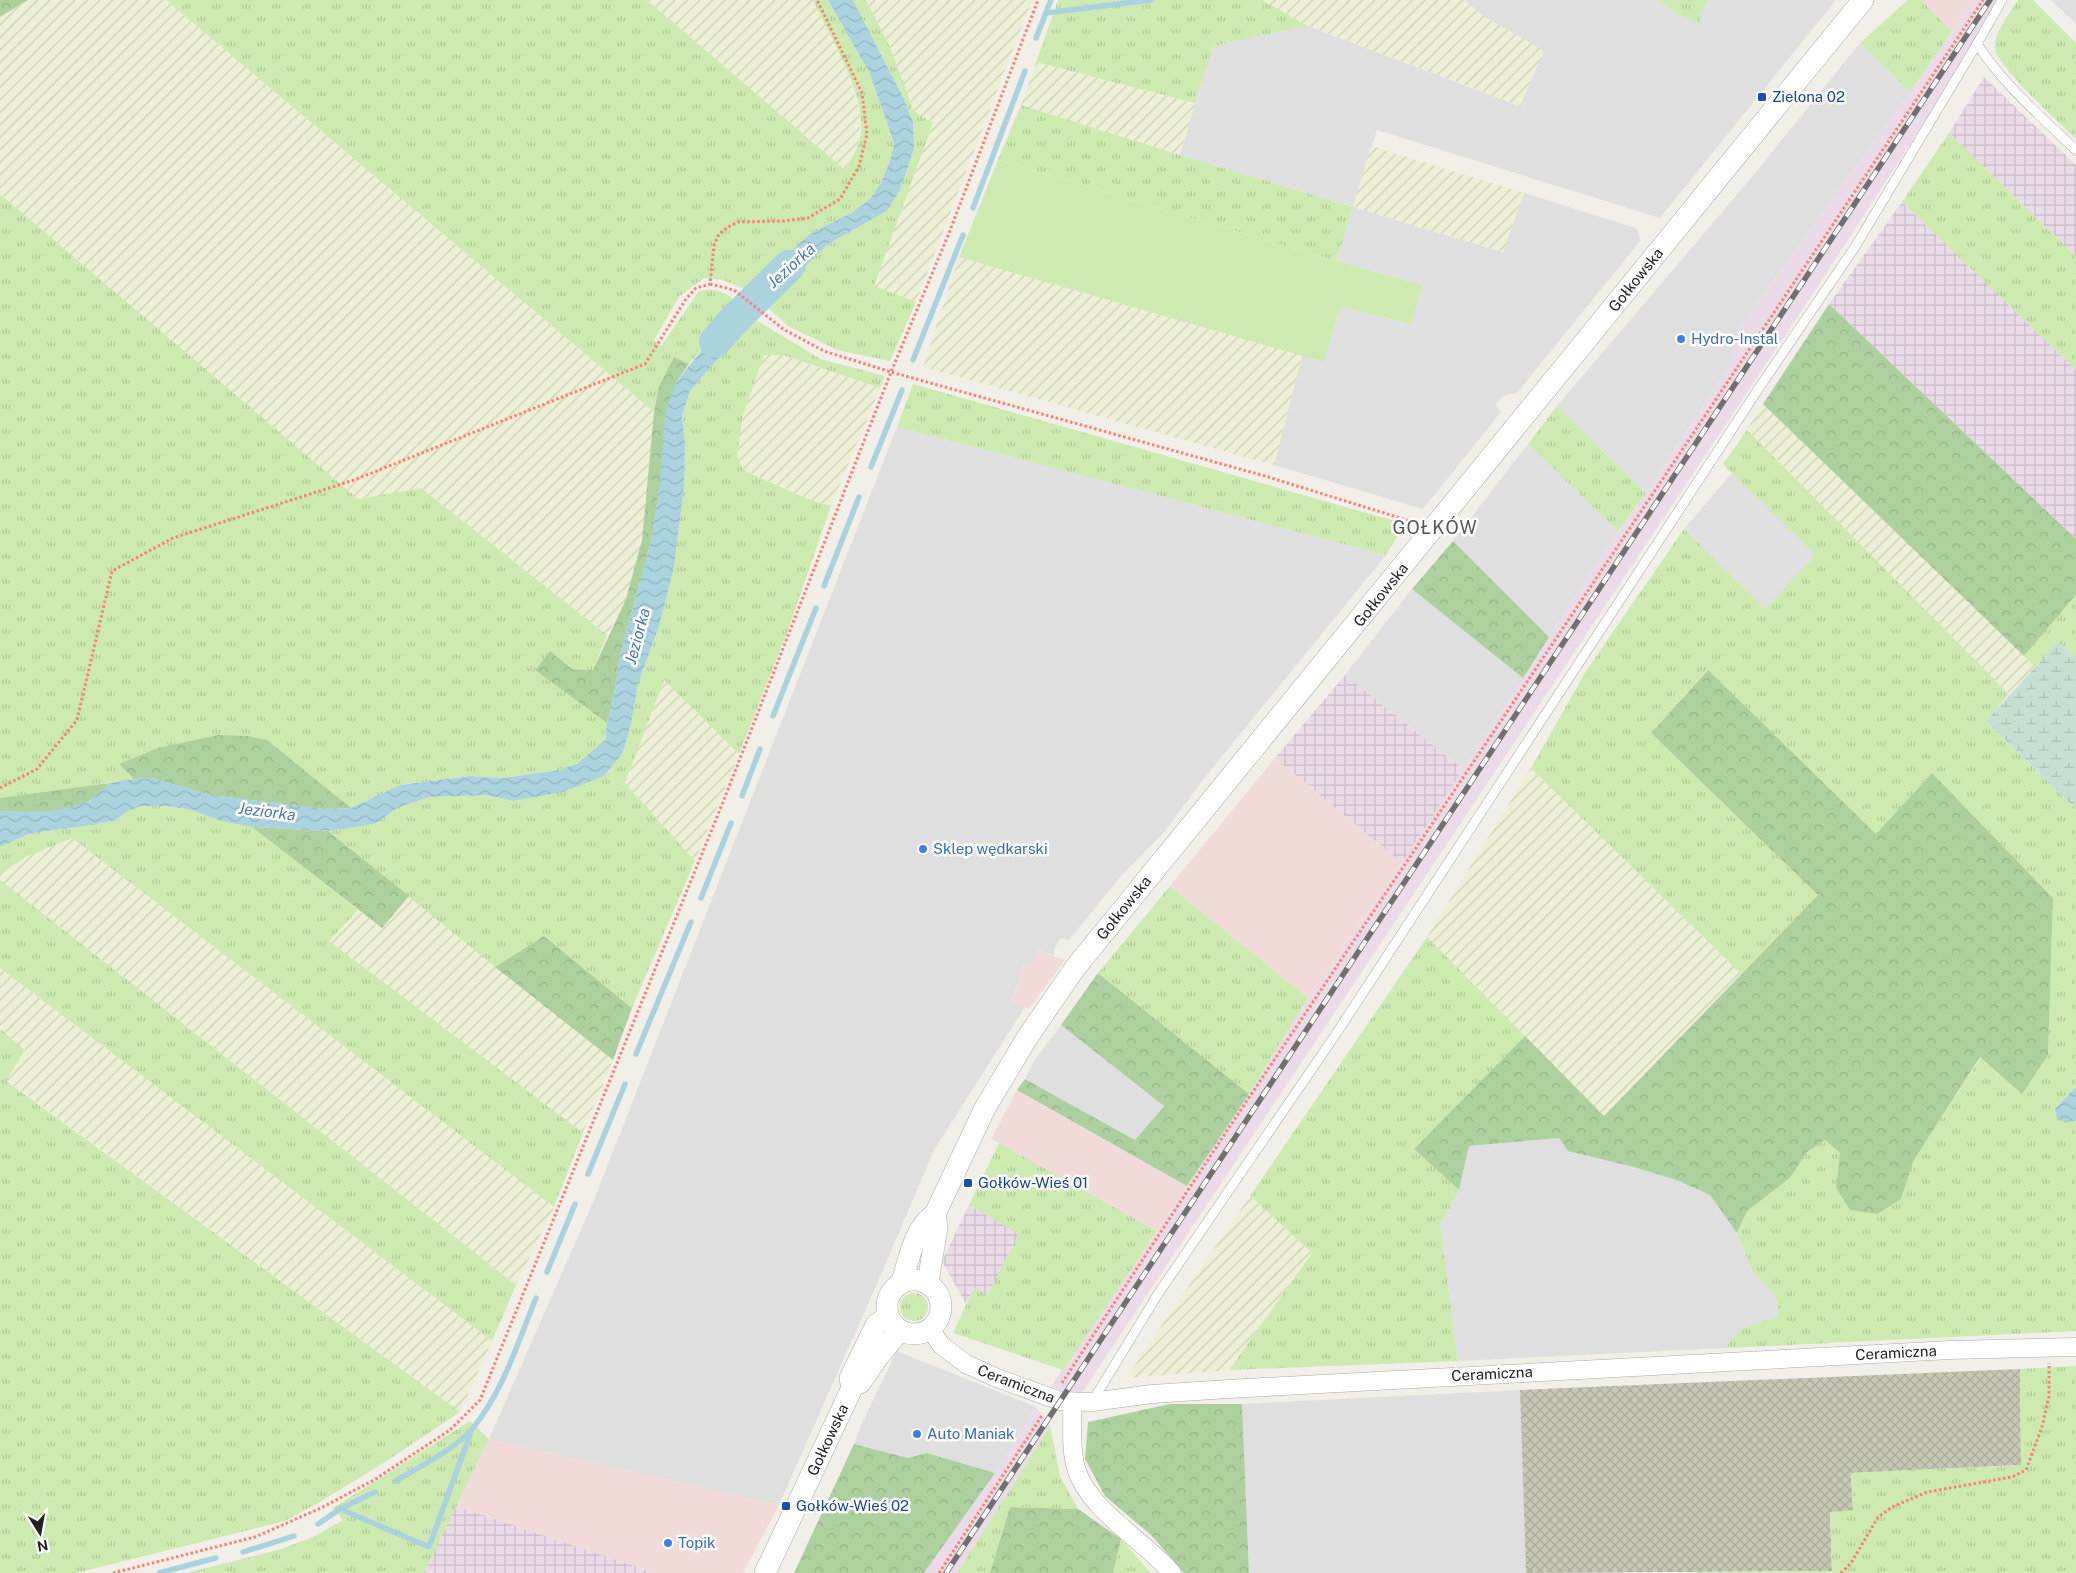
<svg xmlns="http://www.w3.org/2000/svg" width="2076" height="1573" font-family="'Public Sans',sans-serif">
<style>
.residential{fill:#e0dfdf}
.commercial{fill:#f2dad9}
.industrial{fill:url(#industrial-grid)}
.railway{fill:#ebdbe8}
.construction{fill:url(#construction-cross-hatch)}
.farmland{fill:url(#farmland-furrows)}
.grass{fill:url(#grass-tufts)}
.forest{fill:url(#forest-crowns)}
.wetland{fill:url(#wetland-marsh)}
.garden{fill:#cdebb0}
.water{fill:url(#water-waves)}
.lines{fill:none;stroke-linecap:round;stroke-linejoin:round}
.stream{stroke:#aad3df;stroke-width:5.5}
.river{stroke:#aad3df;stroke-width:32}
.service-casing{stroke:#a9a9a9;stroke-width:10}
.minor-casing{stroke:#a9a9a9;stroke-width:19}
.tertiary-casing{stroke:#a9a9a9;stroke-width:22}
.path{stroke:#fa8072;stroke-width:3;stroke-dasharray:2.5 2.5;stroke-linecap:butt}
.service{stroke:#fff;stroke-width:9}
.minor{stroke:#fff;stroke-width:18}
.tertiary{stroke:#fff;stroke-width:21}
.rail-casing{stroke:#707070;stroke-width:5.5}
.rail{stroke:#fff;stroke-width:4;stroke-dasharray:11;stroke-linecap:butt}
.transit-dot{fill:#1a4fb4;stroke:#fff;stroke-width:2}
.shop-dot{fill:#3f7fe0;stroke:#fff;stroke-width:2}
.labels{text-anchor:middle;stroke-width:5;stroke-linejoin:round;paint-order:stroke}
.transit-label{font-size:15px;fill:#164399;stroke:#fff;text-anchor:start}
.street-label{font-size:15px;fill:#222;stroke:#fff}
.shop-label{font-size:15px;fill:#366cbe;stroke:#fff;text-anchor:start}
.water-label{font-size:16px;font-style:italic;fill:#4a7aab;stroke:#fff}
.quarter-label{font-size:18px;letter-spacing:1px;fill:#555;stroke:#fff}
</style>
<defs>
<pattern id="industrial-grid" width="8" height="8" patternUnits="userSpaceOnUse" patternTransform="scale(1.25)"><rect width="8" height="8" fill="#ebdbe8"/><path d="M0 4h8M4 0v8" fill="none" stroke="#c9bcc7"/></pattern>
<pattern id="construction-cross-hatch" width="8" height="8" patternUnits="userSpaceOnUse" patternTransform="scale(1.25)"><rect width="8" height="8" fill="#c7c7b4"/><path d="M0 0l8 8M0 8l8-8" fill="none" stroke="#abab9a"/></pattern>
<pattern id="farmland-furrows" width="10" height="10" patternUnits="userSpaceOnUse" patternTransform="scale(1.25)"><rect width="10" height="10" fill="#eef0d5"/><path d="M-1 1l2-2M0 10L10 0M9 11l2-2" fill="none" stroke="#ccceb7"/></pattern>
<pattern id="grass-tufts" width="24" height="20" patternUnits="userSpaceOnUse" patternTransform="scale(1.25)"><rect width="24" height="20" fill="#cdebb0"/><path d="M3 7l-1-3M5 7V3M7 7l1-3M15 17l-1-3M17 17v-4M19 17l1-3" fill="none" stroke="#b0c997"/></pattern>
<pattern id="forest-crowns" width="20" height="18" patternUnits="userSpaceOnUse" patternTransform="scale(1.25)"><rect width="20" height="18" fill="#add19e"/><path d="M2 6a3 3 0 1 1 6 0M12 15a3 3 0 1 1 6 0" fill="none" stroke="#95b388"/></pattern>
<pattern id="wetland-marsh" width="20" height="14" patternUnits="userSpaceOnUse" patternTransform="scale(1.25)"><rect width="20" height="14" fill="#c6e0d4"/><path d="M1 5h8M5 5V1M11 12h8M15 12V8" fill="none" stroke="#aac0b6"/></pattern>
<pattern id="water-waves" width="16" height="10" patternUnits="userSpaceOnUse" patternTransform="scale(1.25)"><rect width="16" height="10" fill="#aad3df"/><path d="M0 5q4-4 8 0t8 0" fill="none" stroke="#92b5bf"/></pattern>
</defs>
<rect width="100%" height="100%" fill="#f2efe9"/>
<g class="residential">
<path d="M1465,0H1658L1674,12L1700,24V14L1708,0H1836L1660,218L1377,130L1353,207L1503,252L1524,193L1636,228L1641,240L1517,393L1504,395L1495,405L1501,412L1423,509L1274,465L1302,355L1324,361L1340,307L1411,324L1423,285L1336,261L1353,207L1180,155L1212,46L1308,26L1519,106L1543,51L1483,16Z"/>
<path d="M2051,0H2076V24Z"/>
<path d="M1860,43L1910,92L1739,328L1731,363L1646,493L1557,406L1752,177Z"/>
<path d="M897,427L1386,555L1206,776L1164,832L1121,876L1069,940L1060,938L1054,950V956L1039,951L1032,967L1024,965L1012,1002L1025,1007L934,1150L883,1270L779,1505L489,1439L594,1200Z"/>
<path d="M1528,444L1618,531L1549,637L1453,541Z"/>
<path d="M1732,473L1816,555L1765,610L1684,529Z"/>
<path d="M1412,589L1523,678L1464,770L1345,675Z"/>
<path d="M1061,1025L1164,1105L1135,1140L1025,1079L1034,1061Z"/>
<path d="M1559,1138L1634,1167L1679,1181L1710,1195L1737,1233L1752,1270L1776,1297L1778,1316L1740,1329L1726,1348L1458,1361L1440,1225L1459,1190L1469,1146Z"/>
<path d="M897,1351L1036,1407L995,1473L927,1453L908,1458L854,1444L862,1423Z"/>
<path d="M1520,1390L1526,1573H1249L1242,1404Z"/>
</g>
<g class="commercial">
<path d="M1921,0H1974L1952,31Z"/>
<path d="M1275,758L1402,863L1308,998L1170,886Z"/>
<path d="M1038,951L1065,960L1029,1009L1012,1003L1024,965L1032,967Z"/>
<path d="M1017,1090L1187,1186L1157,1231L991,1139Z"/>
<path d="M489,1439L779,1505L743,1573H655L456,1506Z"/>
</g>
<g class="industrial">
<path d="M1984,77L2076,165V256L1949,133Z"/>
<path d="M1902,202L2076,370V539L1829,304Z"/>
<path d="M1345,675L1464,770L1402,863L1275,758Z"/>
<path d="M969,1205L1019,1233L988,1295L974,1288L966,1304L942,1261Z"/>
<path d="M456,1506L655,1573H424Z"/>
</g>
<g class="railway">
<path d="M1974,0H1999L1940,98L1816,289L1083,1391L1073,1395L1051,1386L1157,1231L1249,1094L1308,998L1402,863L1618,531L1646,493L1731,363L1739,328L1910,92Z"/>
<path d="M1036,1407L1050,1426L957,1573H924L995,1473Z"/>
</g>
<path class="construction" d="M2020,1369L2021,1465L1851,1473L1853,1511L1830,1513L1832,1571L1526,1573L1520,1390Z"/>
<g class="farmland">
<path d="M28,0H166L654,412L642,540L626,599L607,635L421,488L358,499L0,194V17Z"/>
<path d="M647,0H813L846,67L860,112V138L845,170Z"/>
<path d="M866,0H1032L916,302L873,287L933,124L914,111L890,47Z"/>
<path d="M1262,0H1465L1483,16L1544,51L1520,106L1308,26Z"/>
<path d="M1036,62L1195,103L1180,155L1021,105Z"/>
<path d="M1371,146L1524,193L1503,252L1353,207Z"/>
<path d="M959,257L1302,355L1274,465L923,367Z"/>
<path d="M764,355H783L880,388L831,506L807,499L743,470L737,455L743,415Z"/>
<path d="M1763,404L2035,667L2009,694L1747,430Z"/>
<path d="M664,679L739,754L695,861L625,783Z"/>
<path d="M1531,768L1741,974L1604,1116L1427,937Z"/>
<path d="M72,838L554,1207L516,1285L0,880V874L26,857Z"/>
<path d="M409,896L613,1060L583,1133L328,941L358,910L382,928Z"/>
<path d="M0,968L492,1341L460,1412L6,1080L25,1050L0,1029Z"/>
<path d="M1250,1196L1312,1253L1229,1370L1126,1378Z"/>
</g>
<g class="grass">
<path d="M166,0H647L845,170C850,160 858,149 860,138C869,99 829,35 813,0H828L870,74L894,143L891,158L881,183L869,200L853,212L835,221L798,244L747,290L723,280L704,278L679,297L654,340L661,346L699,291C718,288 725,291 739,304L689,364L674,357L659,386L654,412Z"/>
<path d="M853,0H866L890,47L914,111L933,123L874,286L916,302L890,361L837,350L788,326L766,306L828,244L887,211L900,190L914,149L913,122L903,97Z"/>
<path d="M1058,0H1262L1308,26L1213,46L1195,103L1036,62Z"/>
<path d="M1658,0H1708L1700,14L1701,25L1674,12Z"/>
<path d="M1908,0H1921L1952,31L1910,92L1860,43Z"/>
<path d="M2018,0H2033L2076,43V139C2060,123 1997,67 1995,48C1994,31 2010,14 2018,0Z"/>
<path d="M1021,105L1180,155L1353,207L1336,261L998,160Z"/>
<path d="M1949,133L2076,256V370L1902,202Z"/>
<path d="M0,194L358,499L421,488L607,635L593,670L572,669L550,651L535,670L607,723L606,739L578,763L560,770L502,778L470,776L400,785L351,808L310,776L119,764L134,779L59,791L0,798Z"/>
<path d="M753,318L820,359L885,376L880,388L783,355H764L743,415L737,455L743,470L807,499L831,506L788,630L739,754L664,680L625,783L695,861L632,1008L544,936L495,967L328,831L375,824L397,808L429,797L488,795L512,801L623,752L631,724L638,684L659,626L674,567L684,487L685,443L682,416L690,391Z"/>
<path d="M913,384L1395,521L1402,529L1386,555L897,427Z"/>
<path d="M1557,406L1646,493L1618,531L1528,444Z"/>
<path d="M1747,430L2009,694L1986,721L2076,809V1331L1726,1348L1740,1329L1778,1316L1776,1297L1752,1270L1737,1233L1747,1211L1790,1178L1807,1152L1825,1140L1840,1153L1836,1188L1901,1199L1914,1160L1981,1057L2048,1055L2053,898L1932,773L1876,835L1707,670L1651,733L1818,895L1741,974L1531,768L1586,671L1684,529L1765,609L1815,555L1723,464Z"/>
<path d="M2076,595V658L2058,642L2035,667L2024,656Z"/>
<path d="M141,806H167L192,810L221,821L252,827L358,910L329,941L583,1133L554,1207L72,838L26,857L0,874V847L31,833L93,825L116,820L128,811Z"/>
<path d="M0,880L516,1285L492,1341L0,968Z"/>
<path d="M1170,886L1308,998L1249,1094L1098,973Z"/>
<path d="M1427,937L1525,1036L1414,1149L1459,1190L1440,1225L1458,1361L1229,1370L1312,1253L1250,1196Z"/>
<path d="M0,1029L25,1050L6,1081L460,1412L385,1462L320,1502L285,1521L76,1573H0Z"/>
<path d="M999,1143L1157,1231L1063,1370L953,1333L974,1288L988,1294L1019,1234L969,1205Z"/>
<circle cx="914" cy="1307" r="14"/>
<path d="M2076,1366V1573H1658L1832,1571L1830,1512L1853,1510L1851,1473L2021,1465L2020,1369Z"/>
<path d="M470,1421L489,1439L424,1573H187L281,1549L313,1537L343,1520L333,1508Z"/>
<path d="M1050,1426L1060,1476L1078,1509L1010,1507L990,1573H957Z"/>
<path d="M1121,1539L1151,1573H1113Z"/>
</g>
<g class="forest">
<path d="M0,0H28L0,17Z"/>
<path d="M1829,304L2076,539V595L2024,656L1763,404Z"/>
<path d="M674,357L689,364L676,382L651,542L620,655L614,694L607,723L535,670L550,651L572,669L593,670L626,599L642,540L654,412L659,386Z"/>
<path d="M1453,541L1549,637L1523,678L1412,589Z"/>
<path d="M1708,670L1876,834L1932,773L2053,898L2048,1055L2022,1094L1980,1057L1914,1160L1901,1199L1877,1214L1850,1210L1836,1188L1840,1153L1825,1140L1807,1152L1790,1178L1747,1211L1737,1233L1710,1195L1679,1181L1634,1167L1568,1151L1559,1138L1469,1146L1459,1190L1414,1149L1525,1036L1604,1116L1818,895L1651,733Z"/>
<path d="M218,735L248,736L267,740L351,808L323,809L210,795L152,778L134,779L119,764L158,748Z"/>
<path d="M110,783C103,789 96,798 89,801C62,814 29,813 0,811V798Z"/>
<path d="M252,827L328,831L409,896L382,928Z"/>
<path d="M544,936L632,1008L613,1060L495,967Z"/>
<path d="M1098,973L1249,1094L1187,1186L1017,1090L1025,1079L1135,1140L1164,1106L1061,1025Z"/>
<path d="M1170,1404H1242L1249,1573H1184L1151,1535L1105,1496L1085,1459L1088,1422Z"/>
<path d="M854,1444L908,1458L927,1453L995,1473L924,1573H794Z"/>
<path d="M1010,1507L1078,1509L1121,1539L1113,1573H990Z"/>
</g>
<path class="wetland" d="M2058,642L2076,658V809L1986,721Z"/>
<path class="garden" d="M998,160L1336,261L1423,285L1411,324L1340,307L1324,362L959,257Z"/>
<g class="water">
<path d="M828,0H853L903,97L913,122L914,149L900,190L887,211L828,244L766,306L747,290L810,234L853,212L869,200L881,183L891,158L894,143L870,74Z"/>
<path d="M739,304L753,318L690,391L682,416L685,443L684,487L674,567L659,626L638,684L631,724L623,752L604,776L563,792L512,801L488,795L429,797L397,808L375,824L328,831L252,827L221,821L192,810L167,806H141L128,811L116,820L93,825L31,833L0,847V811L27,812L59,810L90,801L110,783L134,779L152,778L210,795L323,809L351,808L400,785L470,776L502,778L560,770L578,763L606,739L607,723L614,694L620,655L651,542L660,482L665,414L676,382Z"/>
<path d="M2076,1087V1120L2066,1123L2057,1118L2055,1109Z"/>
</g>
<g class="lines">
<g class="stream">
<path d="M1046,13L1151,0"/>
<path d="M1036,38L1051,0"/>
<path d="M973,208L1025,71"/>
<path d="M913,360L963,235"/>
<path d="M871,467L902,390"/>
<path d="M824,586L859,497"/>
<path d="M773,716L816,608"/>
<path d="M742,796L760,749"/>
<path d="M701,898L731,823"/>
<path d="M636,1054L691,922"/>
<path d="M588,1174L625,1084"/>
<path d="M547,1272L575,1204"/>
<path d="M396,1481C420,1466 454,1450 472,1429C503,1392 518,1342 536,1298"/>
<path d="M340,1509L429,1547L471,1432"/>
<path d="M318,1524L340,1509L375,1492"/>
<path d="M243,1552L294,1536"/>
<path d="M159,1573L216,1558"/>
</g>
<path class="river" d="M715,342L731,323L789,266"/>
<g class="service-casing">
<g id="service">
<path d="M1977,44C2004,85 2041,117 2076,150"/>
<path d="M1092,1402L1158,1294L1336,1034L1759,388L1855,247L1977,44L2002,0"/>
</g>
</g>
<g class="minor-casing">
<g id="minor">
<path d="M930,1329L941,1345L966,1364L997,1378L1060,1401L1092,1402L1152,1394L1228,1389L1950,1350L2076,1347"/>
<path d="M1072,1403C1073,1424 1070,1448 1076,1468C1088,1510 1145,1541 1172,1573"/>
</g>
</g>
<g class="tertiary-casing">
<g id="tertiary">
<circle cx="914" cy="1307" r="27"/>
<path d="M902,1282C909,1259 914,1228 935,1214L985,1108L1027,1038L1075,968L1863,0"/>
<path d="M928,1282L937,1228L935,1214"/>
<path d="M860,1383L878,1357L900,1330"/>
<path d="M765,1573L852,1388L850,1378L876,1325L888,1316"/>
</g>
</g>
<g class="path">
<path d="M710,284L734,290L783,329L824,351L891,372L1265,476L1413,522"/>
<path d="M0,788L37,769L77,720L112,571L173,538L354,480L645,364L686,299L696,288L710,284L714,245L719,234L728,227L738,222L784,221L808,218L840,199L859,166L867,134L862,93L817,0"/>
<path d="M1062,1383L1228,1129L1983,0"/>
<path d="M113,1573L255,1537L321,1508L374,1480L450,1430L480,1400L723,802L891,372L949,233L1038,0"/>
<path d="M939,1573L1043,1414"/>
<path d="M1841,1573L1851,1563L1878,1517L1892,1507L1927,1492L2012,1477L2026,1470L2042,1427L2049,1396V1363"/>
</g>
<use href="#service" class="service"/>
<use href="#minor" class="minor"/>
<use href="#tertiary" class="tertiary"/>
<g class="rail-casing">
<path id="rail" d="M946,1573L1990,0"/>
</g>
<use href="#rail" class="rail"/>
</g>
<g class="transit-dot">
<rect x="1757" y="92" width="10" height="10" rx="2.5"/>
<rect x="963" y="1178" width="10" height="10" rx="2.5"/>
<rect x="781" y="1501" width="10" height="10" rx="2.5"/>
</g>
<g class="shop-dot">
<circle cx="1681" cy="339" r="5"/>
<circle cx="923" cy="849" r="5"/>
<circle cx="917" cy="1434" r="5"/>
<circle cx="668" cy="1543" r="5"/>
</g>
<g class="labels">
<g class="transit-label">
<text x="1772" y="102">Zielona 02</text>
<text x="978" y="1188">Gołków-Wieś 01</text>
<text x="796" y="1511">Gołków-Wieś 02</text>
</g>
<g class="street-label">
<text transform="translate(1636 280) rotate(-51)" y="5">Gołkowska</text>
<text transform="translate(1381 595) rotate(-51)" y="5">Gołkowska</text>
<text transform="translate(1124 908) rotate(-51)" y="5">Gołkowska</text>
<text transform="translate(1896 1353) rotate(-3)" y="5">Ceramiczna</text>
<text transform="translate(1492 1374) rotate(-3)" y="5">Ceramiczna</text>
<text transform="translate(1016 1384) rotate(21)" y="5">Ceramiczna</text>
<text transform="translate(828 1440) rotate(-65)" y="5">Gołkowska</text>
</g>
<g class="shop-label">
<text x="1691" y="344">Hydro-Instal</text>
<text x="933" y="854">Sklep wędkarski</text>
<text x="927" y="1439">Auto Maniak</text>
<text x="678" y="1548">Topik</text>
</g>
<g class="water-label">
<text transform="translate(791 265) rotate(-42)" y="6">Jeziorka</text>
<text transform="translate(637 636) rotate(-75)" y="6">Jeziorka</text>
<text transform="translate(267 811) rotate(7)" y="6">Jeziorka</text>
</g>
<g class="quarter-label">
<text x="1435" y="534">GOŁKÓW</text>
</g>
</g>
<g transform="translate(40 1533) rotate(169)" stroke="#ffffff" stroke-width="4" paint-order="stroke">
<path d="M0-4L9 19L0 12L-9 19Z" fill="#222222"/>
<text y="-8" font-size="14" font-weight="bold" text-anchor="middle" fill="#222222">N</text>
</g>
</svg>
